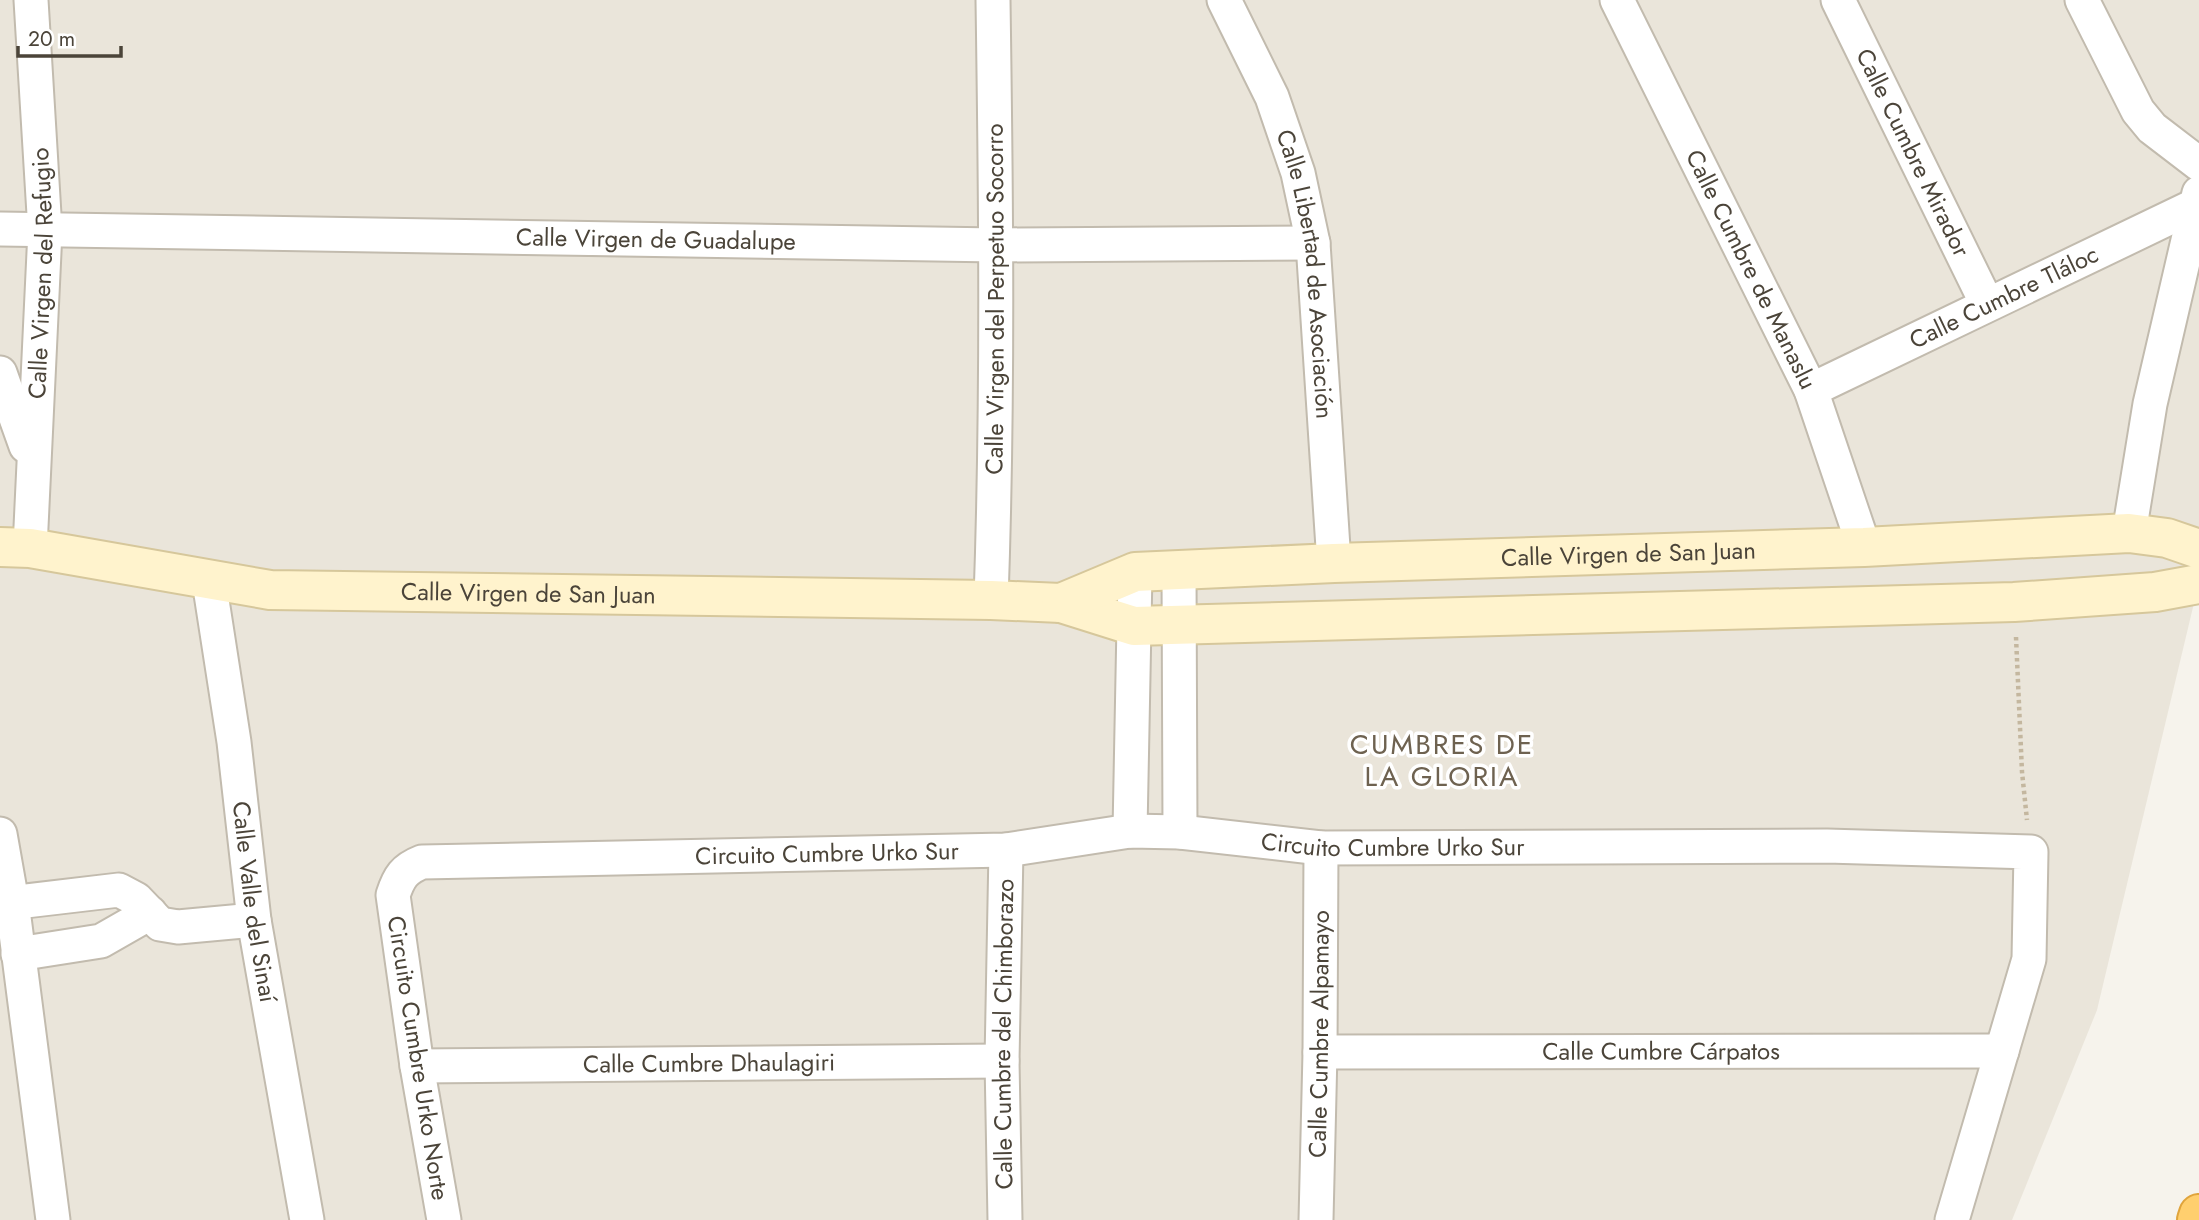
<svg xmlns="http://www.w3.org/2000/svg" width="2199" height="1220" font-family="Jost,sans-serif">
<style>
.residential{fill:#eae5da}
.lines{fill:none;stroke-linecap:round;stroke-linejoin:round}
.street-casing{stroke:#c2bbae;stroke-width:37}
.secondary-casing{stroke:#d6c79b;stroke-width:42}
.highway-casing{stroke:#e0a43c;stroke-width:42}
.path{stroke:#c4b79f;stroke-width:4.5;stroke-dasharray:3.5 3.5;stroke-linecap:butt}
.street{stroke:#fff;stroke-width:33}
.secondary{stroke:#fff3cd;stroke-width:38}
.highway{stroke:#ffcf6e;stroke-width:38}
.labels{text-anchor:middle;stroke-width:7;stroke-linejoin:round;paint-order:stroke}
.street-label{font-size:24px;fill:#4b4439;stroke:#fff}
.quarter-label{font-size:28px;letter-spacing:2px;fill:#6e6250;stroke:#fff}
</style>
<rect width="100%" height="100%" fill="#f6f3ec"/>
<path class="residential" d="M0,0H2199V582L2097,1010L2012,1220H0Z"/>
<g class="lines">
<g class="street-casing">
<g id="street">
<path id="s1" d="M1224,0L1272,97L1298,173L1313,243L1334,563"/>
<path id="s2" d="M1617,0L1811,390L1864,547"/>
<path id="s3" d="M1838,0L1987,304"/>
<path d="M2082,0L2138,111L2152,128L2199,164"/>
<path id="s4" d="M0,229L997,245L1313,243"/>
<path d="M0,373L26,446"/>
<path id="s5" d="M1811,390L2196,205"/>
<path d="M2129,533L2150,404L2199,193"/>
<path id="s6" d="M30,548L45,231L31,0"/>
<path d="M1179,569L1180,832"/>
<path id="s7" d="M209,581L234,742L254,920L307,1220"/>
<path id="s8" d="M991,600C998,400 996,200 993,0"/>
<path d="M1130,831L1135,572"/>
<path d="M0,834L12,902L53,1220"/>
<path d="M0,904L119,890L136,899L160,924L178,927L254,920"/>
<path d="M18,954L101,941L150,913"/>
<path id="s9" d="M1320,1052L2002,1051"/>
<path id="s10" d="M417,1066L1002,1061"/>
<path id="s11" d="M444,1220L417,1066L393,895C399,877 404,869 422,862L1006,850L1130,831L1180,832L1321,848L1827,846L2031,852L2029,959L1952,1220"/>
<path id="s12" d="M1005,1220L1002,1061L1006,850"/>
<path id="s13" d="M1316,1220L1320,1052L1321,848"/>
</g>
</g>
<g class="secondary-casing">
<g id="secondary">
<path id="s14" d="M0,547L30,548L270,590L991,600L1061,603L1134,626L2014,602L2155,592L2199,584"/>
<path id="s15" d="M1061,603L1135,572L1334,563L1864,547L2129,533L2167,538L2199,549"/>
</g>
</g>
<g class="highway-casing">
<path id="highway" d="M2197,1220L2199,1214"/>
</g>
<path class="path" d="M2016,637L2022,772L2027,820"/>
<use href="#street" class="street"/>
<use href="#secondary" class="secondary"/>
<use href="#highway" class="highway"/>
</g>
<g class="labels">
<g class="street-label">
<text dy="8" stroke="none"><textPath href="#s3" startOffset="170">Calle Cumbre Mirador</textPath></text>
<text dy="8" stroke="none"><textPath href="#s4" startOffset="656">Calle Virgen de Guadalupe</textPath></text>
<text dy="8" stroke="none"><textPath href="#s2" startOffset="301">Calle Cumbre de Manaslu</textPath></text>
<text dy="8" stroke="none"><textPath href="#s6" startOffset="275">Calle Virgen del Refugio</textPath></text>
<text dy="8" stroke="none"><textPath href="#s1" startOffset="290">Calle Libertad de Asociación</textPath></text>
<text dy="8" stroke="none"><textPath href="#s5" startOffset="214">Calle Cumbre Tláloc</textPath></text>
<text dy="8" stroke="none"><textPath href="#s8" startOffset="301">Calle Virgen del Perpetuo Socorro</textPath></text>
<text dy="8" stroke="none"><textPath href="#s15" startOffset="574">Calle Virgen de San Juan</textPath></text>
<text dy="8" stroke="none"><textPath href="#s14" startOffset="532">Calle Virgen de San Juan</textPath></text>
<text dy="8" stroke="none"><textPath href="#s11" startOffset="1348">Circuito Cumbre Urko Sur</textPath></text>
<text dy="8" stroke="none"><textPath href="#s11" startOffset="780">Circuito Cumbre Urko Sur</textPath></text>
<text dy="8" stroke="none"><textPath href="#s7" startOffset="324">Calle Valle del Sinaí</textPath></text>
<text dy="8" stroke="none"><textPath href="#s13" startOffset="186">Calle Cumbre Alpamayo</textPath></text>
<text dy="8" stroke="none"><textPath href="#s12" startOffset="186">Calle Cumbre del Chimborazo</textPath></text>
<text dy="8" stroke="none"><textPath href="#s9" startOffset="341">Calle Cumbre Cárpatos</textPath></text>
<text transform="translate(418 1058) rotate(81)" y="8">Circuito Cumbre Urko Norte</text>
<text dy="8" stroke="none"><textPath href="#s10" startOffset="292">Calle Cumbre Dhaulagiri</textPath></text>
</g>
<g class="quarter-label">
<text x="1442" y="754">CUMBRES DE<tspan x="1442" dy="32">LA GLORIA</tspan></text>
</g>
</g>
<path d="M18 46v10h103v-10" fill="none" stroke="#4b4439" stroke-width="3.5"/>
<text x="28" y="46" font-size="21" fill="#4b4439" stroke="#ffffff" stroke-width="5" paint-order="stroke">20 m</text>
</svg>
